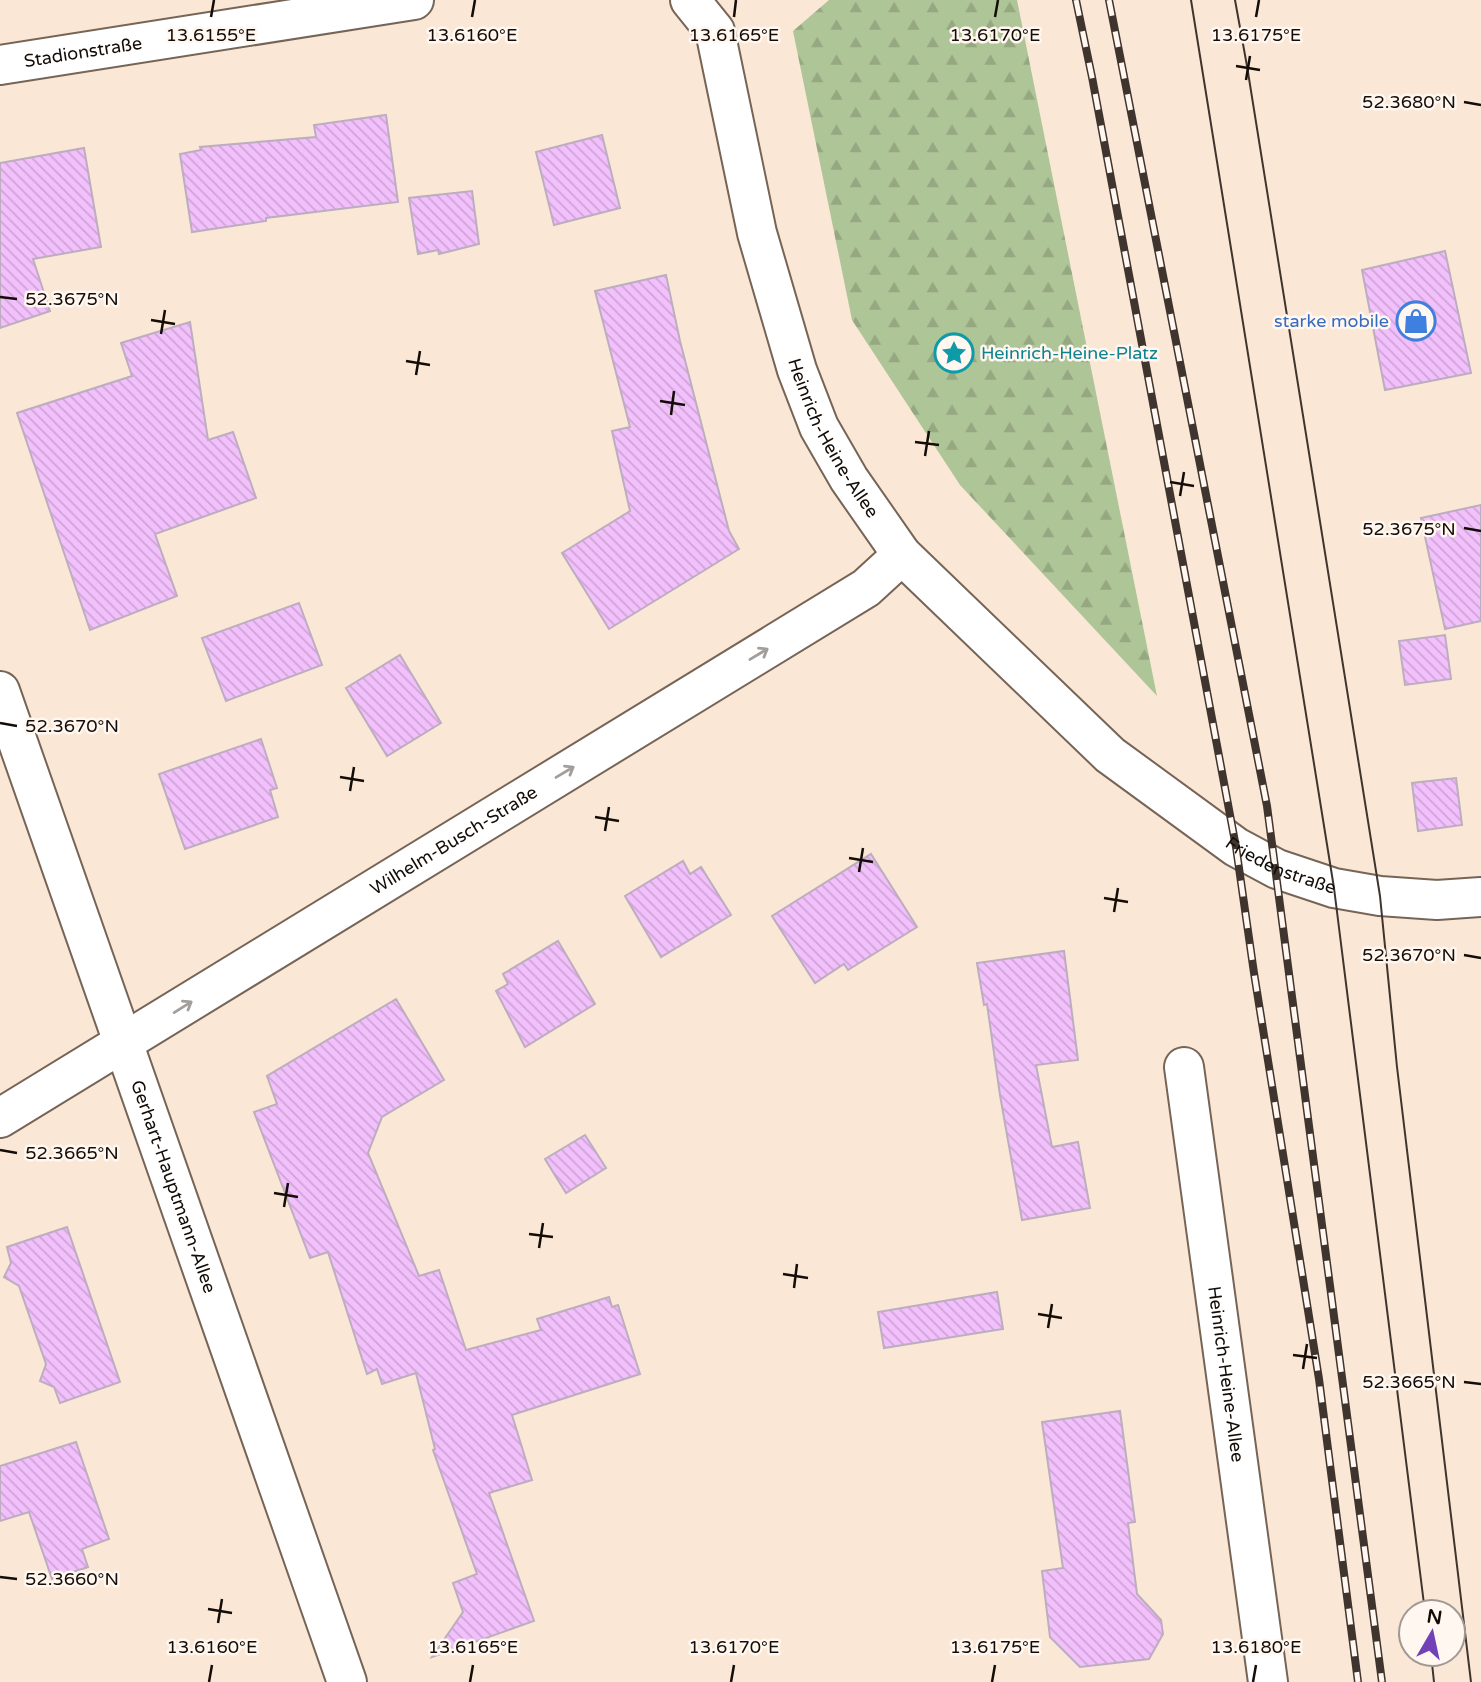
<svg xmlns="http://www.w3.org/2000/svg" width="1481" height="1682" font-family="'Varela Round',sans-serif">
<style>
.forest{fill:url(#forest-firs)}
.building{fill:url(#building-back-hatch);stroke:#bcadbf;stroke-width:2}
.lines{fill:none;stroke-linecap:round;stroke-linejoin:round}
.minor-casing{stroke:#766557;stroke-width:42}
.tertiary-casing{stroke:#766557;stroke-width:42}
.minor{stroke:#fff;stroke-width:38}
.tertiary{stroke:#fff;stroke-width:38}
.tram{stroke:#3f352e;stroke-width:2}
.rail-casing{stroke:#3f352e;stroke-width:8}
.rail{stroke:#fff7f0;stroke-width:5;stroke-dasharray:16;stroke-linecap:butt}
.oneway{stroke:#a19e9c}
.ticks{fill:none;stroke:#130c07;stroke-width:2.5}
.labels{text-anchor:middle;stroke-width:5;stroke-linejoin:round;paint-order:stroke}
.street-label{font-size:18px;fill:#130c07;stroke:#fff7f0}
.shop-label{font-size:18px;fill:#366cbe;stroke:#fff7f0;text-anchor:end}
.culture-label{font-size:18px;fill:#0d838f;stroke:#fff7f0;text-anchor:start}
.ticks-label{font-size:18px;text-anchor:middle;fill:#130c07;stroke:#fff7f0;stroke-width:5;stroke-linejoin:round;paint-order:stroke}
</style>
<defs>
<pattern id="forest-firs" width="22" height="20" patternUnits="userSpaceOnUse" patternTransform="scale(1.75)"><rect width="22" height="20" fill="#aec597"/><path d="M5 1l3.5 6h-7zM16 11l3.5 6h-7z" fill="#95a881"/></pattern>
<pattern id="building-back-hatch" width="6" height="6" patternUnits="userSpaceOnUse" patternTransform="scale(1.75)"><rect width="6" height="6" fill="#f2c0fc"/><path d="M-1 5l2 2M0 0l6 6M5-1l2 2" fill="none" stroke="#cfa4d6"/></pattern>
</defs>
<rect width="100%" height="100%" fill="#fbe7d6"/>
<path class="forest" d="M829,0H1017L1157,696L960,485L852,320L793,31Z"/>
<g class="building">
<path d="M386,115L398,202L266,218V221L192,232L180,154L201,150L200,147L316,137L314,125Z"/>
<path d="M602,135L620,208L554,225L536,152Z"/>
<path d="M84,148L101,247L33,259L50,311L0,328V163Z"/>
<path d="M472,191L479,244L439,254L438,250L418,254L409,198Z"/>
<path d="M1445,251L1471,373L1385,390L1362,270Z"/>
<path d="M666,275L680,341L729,531L739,549L609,629L562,553L630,511L612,431L630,427L595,291Z"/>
<path d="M190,322L208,440L233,432L256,498L155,534L177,596L90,630L17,413L132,376L121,343Z"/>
<path d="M1481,505V621L1445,629L1421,518Z"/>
<path d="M299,603L322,665L226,701L202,638Z"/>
<path d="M1445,635L1451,679L1405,685L1399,641Z"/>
<path d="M400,655L441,723L387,756L346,688Z"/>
<path d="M261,739L277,788L270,790L278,817L185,849L159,774Z"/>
<path d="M1456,778L1462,825L1418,831L1412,783Z"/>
<path d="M871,854L917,927L848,970L844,964L815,983L772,916Z"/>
<path d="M683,861L690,874L701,867L731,915L661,957L625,896Z"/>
<path d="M558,941L595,1004L525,1047L496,991L508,984L503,974Z"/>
<path d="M1064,951L1078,1060L1036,1065L1052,1147L1078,1142L1090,1208L1022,1220L1000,1095L987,1004L984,1005L977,963Z"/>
<path d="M396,999L444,1080L382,1117L368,1153L419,1276L439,1270L466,1350L541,1330L537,1319L609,1297L612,1307L618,1305L640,1374L512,1415L532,1480L489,1493L534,1621L432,1657L463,1612L453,1583L477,1574L433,1450L435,1449L416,1373L382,1384L377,1369L367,1374L328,1252L310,1258L254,1112L277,1104L267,1076Z"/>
<path d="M585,1135L606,1168L566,1193L545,1159Z"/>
<path d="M67,1227L120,1382L60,1403L54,1387L40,1381L46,1364L19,1286L4,1277L11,1263L7,1247Z"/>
<path d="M997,1292L1003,1329L884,1348L878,1312Z"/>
<path d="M1120,1411L1135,1522L1128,1523L1137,1594L1161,1620L1163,1634L1149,1659L1080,1667L1050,1637L1042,1571L1063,1568L1042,1422Z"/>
<path d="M76,1442L109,1539L82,1549L88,1567L52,1579L29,1512L0,1521V1466Z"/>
</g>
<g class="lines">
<g class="minor-casing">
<g id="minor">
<path id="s1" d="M0,691L347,1682"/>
<path id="s2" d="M1184,1067L1268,1682"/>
<path id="s3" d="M0,1118L866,588L902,555"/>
</g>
</g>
<g class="tertiary-casing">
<g id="tertiary">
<path id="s4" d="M690,0L715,31L757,233L797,370L819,427L849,479L902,555L1110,755L1236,847L1277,869L1334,888L1380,896L1437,900L1481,897"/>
<path id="s5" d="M0,65L414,0"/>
</g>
</g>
<use href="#minor" class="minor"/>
<use href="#tertiary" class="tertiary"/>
<g class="tram">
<path d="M1191,0L1334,888L1425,1612"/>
<path d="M1235,0L1247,66L1380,896L1397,1067L1471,1682"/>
<path d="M1431,1654L1434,1682"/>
</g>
<g class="rail-casing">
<g id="rail">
<path d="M1076,0L1092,77L1236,847L1254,973L1319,1379L1358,1682"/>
<path d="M1109,0L1267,806L1382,1682"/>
</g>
</g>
<use href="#rail" class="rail"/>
</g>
<defs><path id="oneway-shaft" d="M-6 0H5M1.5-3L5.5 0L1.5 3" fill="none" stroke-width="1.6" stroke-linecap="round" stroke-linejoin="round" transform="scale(1.75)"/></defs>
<g class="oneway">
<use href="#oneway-shaft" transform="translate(759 654) rotate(-31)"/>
<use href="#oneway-shaft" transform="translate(565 772) rotate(-31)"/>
<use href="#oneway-shaft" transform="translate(183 1007) rotate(-32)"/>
</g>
<path class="ticks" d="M211,17L214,0M472,17L475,0M734,17L736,0M995,17L998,0M1256,17L1259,0M1236,66L1260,70M1246,80L1250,56M1464,102L1481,105M0,297L17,299M151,320L175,324M161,334L165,310M406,361L430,365M416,375L420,351M660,401L685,405M671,415L674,391M915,442L939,445M925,456L929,431M1170,482L1194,486M1180,496L1184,472M1464,528L1481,531M0,723L17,726M340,777L364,781M350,791L354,767M595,817L619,821M605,831L609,807M849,858L873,862M859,872L863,848M1104,898L1128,902M1114,912L1118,888M1464,955L1481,958M0,1150L17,1153M274,1193L298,1197M284,1207L288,1183M529,1234L553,1237M539,1248L543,1223M783,1274L808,1278M794,1288L797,1264M1038,1314L1062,1318M1048,1328L1052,1304M1293,1355L1317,1358M1303,1369L1307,1344M1464,1382L1481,1384M0,1577L17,1579M208,1609L232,1613M218,1623L222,1599M209,1682L212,1665M470,1682L473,1665M731,1682L734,1665M992,1682L995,1665M1253,1682L1256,1665"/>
<defs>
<g id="shop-ring" transform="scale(2.0125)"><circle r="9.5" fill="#fff7f0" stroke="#3f7fe0" stroke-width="1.5"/><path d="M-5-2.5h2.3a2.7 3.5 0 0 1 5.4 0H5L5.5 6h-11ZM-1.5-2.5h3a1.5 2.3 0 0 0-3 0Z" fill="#3f7fe0"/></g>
<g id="sight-ring" transform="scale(2.0125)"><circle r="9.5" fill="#fff7f0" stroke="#0f9aa8" stroke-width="1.5"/><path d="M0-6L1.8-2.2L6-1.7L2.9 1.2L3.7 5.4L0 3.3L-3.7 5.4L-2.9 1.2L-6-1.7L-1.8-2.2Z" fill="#0f9aa8"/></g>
</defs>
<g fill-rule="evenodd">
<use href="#shop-ring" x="1416" y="321"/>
<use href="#sight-ring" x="954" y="353"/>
</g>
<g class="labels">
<g class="street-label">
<text dy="6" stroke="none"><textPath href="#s5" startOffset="84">Stadionstraße</textPath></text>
<text dy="6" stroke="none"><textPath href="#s4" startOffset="466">Heinrich-Heine-Allee</textPath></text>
<text dy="6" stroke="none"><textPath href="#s3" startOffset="532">Wilhelm-Busch-Straße</textPath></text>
<text dy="6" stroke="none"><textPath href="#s4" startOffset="1096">Friedenstraße</textPath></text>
<text dy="6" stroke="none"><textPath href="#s1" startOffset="525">Gerhart-Hauptmann-Allee</textPath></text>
<text dy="6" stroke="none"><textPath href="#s2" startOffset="310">Heinrich-Heine-Allee</textPath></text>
</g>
<g class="shop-label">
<text x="1389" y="327">starke mobile</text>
</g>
<g class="culture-label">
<text x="981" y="359">Heinrich-Heine-Platz</text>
</g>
</g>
<g class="ticks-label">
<text x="472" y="41">13.6160°E</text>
<text x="734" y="41">13.6165°E</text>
<text x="995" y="41">13.6170°E</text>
<text x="1256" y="41">13.6175°E</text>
<text x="211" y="41">13.6155°E</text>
<text x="1409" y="108">52.3680°N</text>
<text x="72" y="305">52.3675°N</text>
<text x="1409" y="535">52.3675°N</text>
<text x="72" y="732">52.3670°N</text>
<text x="1409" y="961">52.3670°N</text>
<text x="72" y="1159">52.3665°N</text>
<text x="1409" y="1388">52.3665°N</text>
<text x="72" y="1585">52.3660°N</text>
<text x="212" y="1653">13.6160°E</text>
<text x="473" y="1653">13.6165°E</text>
<text x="734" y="1653">13.6170°E</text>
<text x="995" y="1653">13.6175°E</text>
<text x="1256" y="1653">13.6180°E</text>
</g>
<g transform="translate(1432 1633) rotate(9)"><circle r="33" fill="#fff7f0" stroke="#a19993" stroke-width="2"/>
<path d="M0-5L12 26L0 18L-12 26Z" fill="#7241b8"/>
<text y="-10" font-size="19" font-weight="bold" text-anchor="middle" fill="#130c07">N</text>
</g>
</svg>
